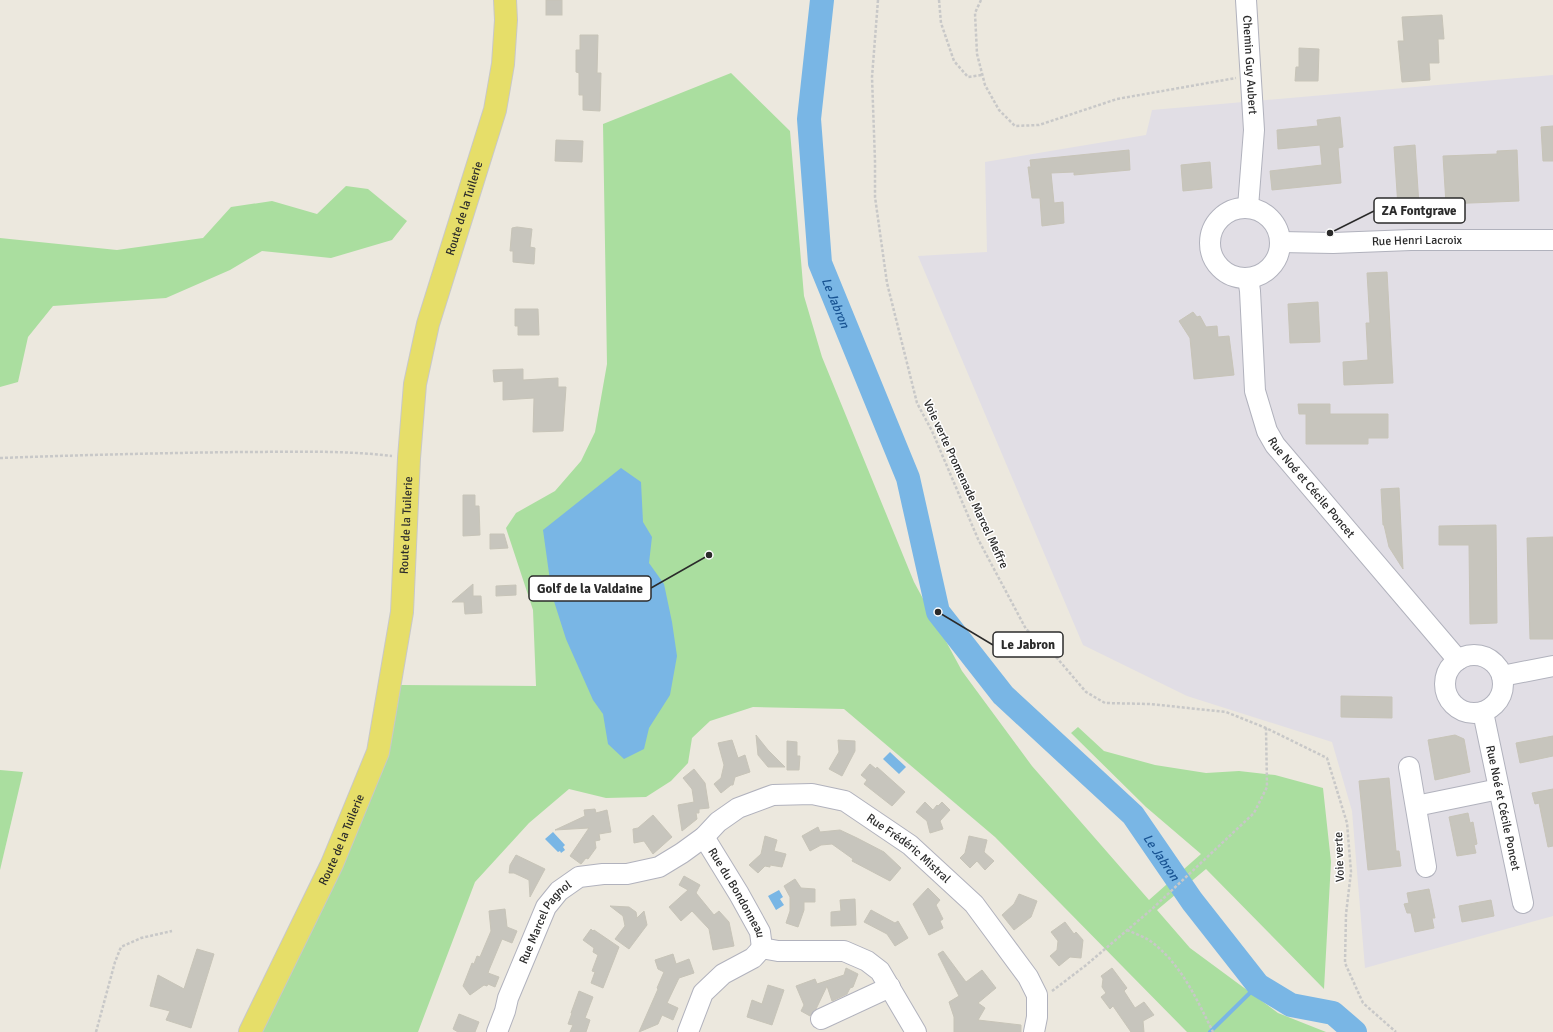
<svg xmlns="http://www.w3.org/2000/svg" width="1553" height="1032" font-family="Signika,sans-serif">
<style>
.industrial{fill:#e1dee5}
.green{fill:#aade9f}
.water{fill:#79b6e5}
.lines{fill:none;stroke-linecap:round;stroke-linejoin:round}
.stream{stroke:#79b6e5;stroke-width:4}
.river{stroke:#79b6e5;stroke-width:24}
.building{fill:#c7c5bd;stroke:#c7c4b8}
.minor-casing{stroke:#b1b2bd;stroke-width:22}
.major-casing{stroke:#c8c8c8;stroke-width:24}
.path{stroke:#c8c8c8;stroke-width:2.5;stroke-dasharray:3 2;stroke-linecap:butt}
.minor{stroke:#fff;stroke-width:20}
.major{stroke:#e6de69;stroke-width:22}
.labels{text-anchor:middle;stroke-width:3;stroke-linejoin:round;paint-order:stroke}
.street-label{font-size:12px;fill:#2b2b2b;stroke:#fff}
.water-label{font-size:13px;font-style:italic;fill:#185392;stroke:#fff}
.leader{fill:none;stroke:#2b2b2b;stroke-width:1.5}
.callout-dot{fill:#2b2b2b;stroke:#fff;stroke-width:1.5}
.callout{fill:#fff;stroke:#2b2b2b;stroke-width:1.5}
.callout-label{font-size:13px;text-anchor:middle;font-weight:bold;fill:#2b2b2b}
</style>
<rect width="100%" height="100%" fill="#ece8de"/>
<path class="industrial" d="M1553,75V916L1365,968L1352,811L1332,742L1187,696L1083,645L918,256L987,252L985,162L1146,135L1152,110Z"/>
<g class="green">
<path d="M731,73L790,131L804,296L822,357L914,582L962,671L1032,766L1149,900L1201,854L1146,807L1071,733L1078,727L1104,751L1155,765L1206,773L1239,771L1275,775L1323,788L1331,862L1324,989L1206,869L1157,910L1190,948L1278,1013L1326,1032H1187L995,837L844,709L753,707L710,721L692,738L688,763L671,781L646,797L606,798L569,789L529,823L475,882L418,1032H259L374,791L393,729L401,685L536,686L533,610L506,528L516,513L555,491L581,461L595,432L607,364L603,124Z"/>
<path d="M346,186L368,189L407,221L392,240L331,258L262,251L230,270L166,298L53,306L28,337L18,382L0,387V238L117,250L203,238L231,207L272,201L317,214Z"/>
<path d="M0,770L23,772L0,870Z"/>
</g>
<g class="water">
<path d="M621,468L641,482L643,522L652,537L649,563L664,584L672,622L677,656L670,695L649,728L644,749L624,759L608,744L603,714L593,700L566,639L552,595L543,530Z"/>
<path d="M890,752L906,767L899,774L883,759Z"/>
<path d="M553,832L565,845L563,847L565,850L561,853L560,851L558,852L545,839Z"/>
<path d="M779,890L783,897L780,899L784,905L776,910L768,896Z"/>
</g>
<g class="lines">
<path class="stream" d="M1210,1032L1258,985"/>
<path class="river" id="s1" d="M822,0L809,119L820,263L908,478L938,612L1003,695L1133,815L1192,901L1258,985L1291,1005L1333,1013L1355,1032"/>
</g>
<g class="building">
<rect x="546" y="0" width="16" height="15"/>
<path d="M1442,15L1444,39H1438L1439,63H1429L1430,80L1402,82L1398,41H1404L1402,17Z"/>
<path d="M580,35H598L597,73H601L600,111L583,110V95H579V73L576,72V50H580Z"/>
<path d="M1299,48L1319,49L1318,81H1295L1296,67H1299Z"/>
<path d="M1340,117L1343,147L1338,148L1341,183L1272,190L1270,171L1322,165L1320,145L1278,149L1277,130L1318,126L1317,120Z"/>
<path d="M1553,126V161H1543L1541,127Z"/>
<path d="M556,140L583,141L582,162L555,161Z"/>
<path d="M1415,145L1419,205L1398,207L1394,147Z"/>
<path d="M1129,150L1130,170L1074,175V172L1051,173L1054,203L1063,202L1064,223L1042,226L1040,198H1032L1028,167H1031L1030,160Z"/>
<path d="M1517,150L1519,201L1446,204L1443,156L1497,154V151Z"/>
<path d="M1210,162L1212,188L1183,191L1181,165Z"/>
<path d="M517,227L532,229L530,247L535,248L534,264L513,262V251H510L512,228Z"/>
<path d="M1387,272L1393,383L1344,385L1343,362L1368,360L1366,323H1370L1367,273Z"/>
<path d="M1318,302L1320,342L1290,343L1288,304Z"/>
<path d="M515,309H538L539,335H518V326H515Z"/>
<path d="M1193,312L1197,317L1200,316L1206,327L1217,326L1218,337L1229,336L1234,375L1194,379L1190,338L1179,321Z"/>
<path d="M523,369V380L558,378V387H566L563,431L533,432L534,398L503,400V381L494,382L493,370Z"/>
<path d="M1298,404H1330V414H1388V438H1368V444H1306V414H1299Z"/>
<path d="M1399,488L1403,569L1389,547L1384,525H1383L1381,489Z"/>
<path d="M463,495H475V506H479L480,535L463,536Z"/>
<path d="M1496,525L1497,623L1470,624L1469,545H1439V526Z"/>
<path d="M490,534H504L508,548L490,549Z"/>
<path d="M1553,537V639H1530L1527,538Z"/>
<path d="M473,584V596H481L482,613L465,614L464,602H452Z"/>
<path d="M516,585V595L496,596V586Z"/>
<path d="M1341,696L1392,697V718L1341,717Z"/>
<path d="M756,735L768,750L785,767H768L758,755Z"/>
<path d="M1455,735L1464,739L1470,772L1435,780L1428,740Z"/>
<path d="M1553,736V756L1520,763L1516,743Z"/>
<path d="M732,740L738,758L745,755L750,772L735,777L733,785H731L721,793L714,784L721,778L724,765L718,743Z"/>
<path d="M838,740L855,741V751L842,776L829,769L839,752Z"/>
<path d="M787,741L797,742V756H800L799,770H787Z"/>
<path d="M870,764L876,769L877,767L905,792L892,806L864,784L867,780L861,775Z"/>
<path d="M694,769L705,783L709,808L699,809V813H696L697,819L682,831L678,805L694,802L692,789L683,778Z"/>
<path d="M1389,778L1396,851H1399L1401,866L1368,870L1359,781Z"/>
<path d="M1553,789V846L1548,847L1539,803L1535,804L1532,793Z"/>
<path d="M925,802L933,810L937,805L938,806L942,802L950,810L940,821L943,829L930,833L927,821L916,812Z"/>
<path d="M595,809L596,813L607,810L611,832L599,834L600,840L595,841L596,848L588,859L586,858L581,864L570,856L589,828L555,830L585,816L584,810Z"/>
<path d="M1468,813L1470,823L1473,822L1477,844L1474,845L1476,853L1457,856L1449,817Z"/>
<path d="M653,815L672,837L653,854L644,841L634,843L633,829L638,828Z"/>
<path d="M818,827L820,832L840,830L857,838L884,852L901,868L890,881L852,861L853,859L832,844L821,845L810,851L802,836Z"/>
<path d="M765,836L777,840L774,851L786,854L782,867L770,865V867L765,866L758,873L749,865L761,854Z"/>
<path d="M969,836L987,840L984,852L994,861L985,870L977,861L970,868L960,858L965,853Z"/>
<path d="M516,855L545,869L530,897L529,880L514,873H509L510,865Z"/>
<path d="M684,876L700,885L696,893L714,915L719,911L729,922L734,946L713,950L709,929L692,911L681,921L669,907L688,890L679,885Z"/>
<path d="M795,879L801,888L815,889V902H804V910L798,927L786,923L790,911V897L784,886Z"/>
<path d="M928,888L940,900L936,905L943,919L940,921L943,928L929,935L913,904Z"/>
<path d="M1429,889L1435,918H1432L1434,928L1415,932L1411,913H1407L1404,904L1409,903L1407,893Z"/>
<path d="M1019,894L1037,901L1031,917L1014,930L1002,915L1014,904Z"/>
<path d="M855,899L856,925L831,926V912L841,911L840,900Z"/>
<path d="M1491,900L1494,916L1462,922L1459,906Z"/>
<path d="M610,906L629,907L636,912L637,918L644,911L647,925L629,949L615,939L625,926L623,916Z"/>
<path d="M505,909L507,927L517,931L512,943L502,939L489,970L488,973L499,977L495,987L488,984L487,986L484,985L470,995L463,986L472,963L474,964L477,956L480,957L491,931L489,911Z"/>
<path d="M871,910L895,923L898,921L908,938L895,946L887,934L864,922Z"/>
<path d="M1065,922L1074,934L1076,932L1083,940L1081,958L1070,957L1059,966L1050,956L1057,950L1058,941L1051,932Z"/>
<path d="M591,929L593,931L594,930L619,947L603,988L591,983L595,972L592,971L598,955L593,952L594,948L583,940Z"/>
<path d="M197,949L214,954L191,1028L166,1020L170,1011L150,1006L158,975L184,989Z"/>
<path d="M943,951L966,982L982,970L996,988L978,1003L985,1008L978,1020L1021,1025V1032H954V1017L949,1002L959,996L938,954Z"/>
<path d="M673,954L676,964L689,959L694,973L679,978L667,1003L678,1008L673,1020L662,1015L658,1024L639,1032L658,989L657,988L664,972L658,969L655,960Z"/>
<path d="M846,968L858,974L853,987L850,988L847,994L832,1001L827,986L816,1009L810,1016L801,1011L804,1005L796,986L815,979L817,984L844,975Z"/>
<path d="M1112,968L1127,988L1124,991L1135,1008L1144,1002L1154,1015L1143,1021L1144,1032H1131L1113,1006L1110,1009L1101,997L1106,993L1102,987L1103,979L1101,976Z"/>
<path d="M768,985L784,990L772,1025L747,1017L752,1000L762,1004Z"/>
<path d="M579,991L593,997L585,1018L590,1020L586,1032H570L573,1025L568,1024L572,1013H571Z"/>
<path d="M459,1014L479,1022L475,1032H458L453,1029Z"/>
</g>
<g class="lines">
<g class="minor-casing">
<g id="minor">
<path id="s2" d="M1246,0L1254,130L1248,207"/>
<circle cx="1245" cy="243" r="35"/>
<path id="s3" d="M1280,242L1333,243L1411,240H1553"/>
<path id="s4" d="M1248,278L1250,291L1255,391L1267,431L1275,445L1458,660"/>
<circle cx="1474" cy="684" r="29"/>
<path d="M1502,676L1553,666"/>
<path id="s5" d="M1483,712L1523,903"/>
<path d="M1409,767L1426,867"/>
<path d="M1416,806L1499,789"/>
<path id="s6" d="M704,837L739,894L760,932L762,948L778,951H844L867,961L880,971L916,1032"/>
<path d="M821,1019L890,987"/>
<path id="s7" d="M497,1032L505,1011L508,998L546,907L559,891L579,877L603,874H627L659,867L682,853L704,837L718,822L738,808L773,795L812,794L845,801L910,845L974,904L1028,977L1037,995V1017L1034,1032"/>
<path d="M688,1032L703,993L723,974L753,958L762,948"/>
</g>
</g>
<g class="major-casing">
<g id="major">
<path id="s8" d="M250,1032L332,864L378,752L402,612L409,458L415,384L428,324L495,110L503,64L506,20L505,0"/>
</g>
</g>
<g class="path">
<path d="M878,0L872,77L875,161V197L887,283L917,403L932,431L978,539L1026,629L1057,658L1086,692L1105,703L1150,704L1226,712L1266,728L1327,758L1347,823L1351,872L1346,914L1345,963L1363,1003L1396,1032"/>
<path d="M939,0L941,23L954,61L968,77L982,75"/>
<path d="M981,0L975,13L977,54L985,85L999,110L1015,126L1039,125L1117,99L1236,78"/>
<path d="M0,458C80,455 160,453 240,452C291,452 342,450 392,456"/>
<path d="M1127,930C1134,933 1142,936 1149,940C1181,963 1196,998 1213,1032"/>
<path d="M1052,991L1085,966L1152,909L1254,813L1267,787L1266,728"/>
<path d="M96,1032L115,962L121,947L141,938L172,931"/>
</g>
<use href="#minor" class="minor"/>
<use href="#major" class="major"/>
</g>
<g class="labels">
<g class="street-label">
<text dy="4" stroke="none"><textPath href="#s2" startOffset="65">Chemin Guy Aubert</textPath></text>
<text dy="4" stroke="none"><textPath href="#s8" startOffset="861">Route de la Tuilerie</textPath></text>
<text dy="4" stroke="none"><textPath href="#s3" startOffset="137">Rue Henri Lacroix</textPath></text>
<text transform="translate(966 484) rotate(65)" y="4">Voie verte Promenade Marcel Meffre</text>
<text dy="4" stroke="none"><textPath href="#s4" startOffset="227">Rue Noé et Cécile Poncet</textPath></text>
<text dy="4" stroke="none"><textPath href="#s8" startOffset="537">Route de la Tuilerie</textPath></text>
<text dy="4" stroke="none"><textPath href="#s5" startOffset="98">Rue Noé et Cécile Poncet</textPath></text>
<text dy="4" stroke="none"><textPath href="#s8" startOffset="213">Route de la Tuilerie</textPath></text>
<text dy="4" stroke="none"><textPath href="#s7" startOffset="549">Rue Frédéric Mistral</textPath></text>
<text transform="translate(1339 857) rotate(-92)" y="4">Voie verte</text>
<text dy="4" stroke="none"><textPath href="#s6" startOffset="65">Rue du Bondonneau</textPath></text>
<text dy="4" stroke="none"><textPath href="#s7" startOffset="121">Rue Marcel Pagnol</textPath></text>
</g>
<g class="water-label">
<text dy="5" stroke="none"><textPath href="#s1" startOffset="307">Le Jabron</textPath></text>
<text dy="5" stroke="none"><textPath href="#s1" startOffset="967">Le Jabron</textPath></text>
</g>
</g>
<path class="leader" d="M1330 233L1374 211M709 555L651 588M938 612L993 645"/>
<g class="callout-dot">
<circle cx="1330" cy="233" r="4"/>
<circle cx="709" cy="555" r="4"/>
<circle cx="938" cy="612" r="4"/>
</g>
<g class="callout">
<rect x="1374" y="198" width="91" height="25" rx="4"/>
<rect x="529" y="576" width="122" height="25" rx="4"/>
<rect x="993" y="632" width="70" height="25" rx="4"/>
</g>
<g class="callout-label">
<text x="1419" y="215">ZA Fontgrave</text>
<text x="590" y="593">Golf de la Valdaine</text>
<text x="1028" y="649">Le Jabron</text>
</g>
</svg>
